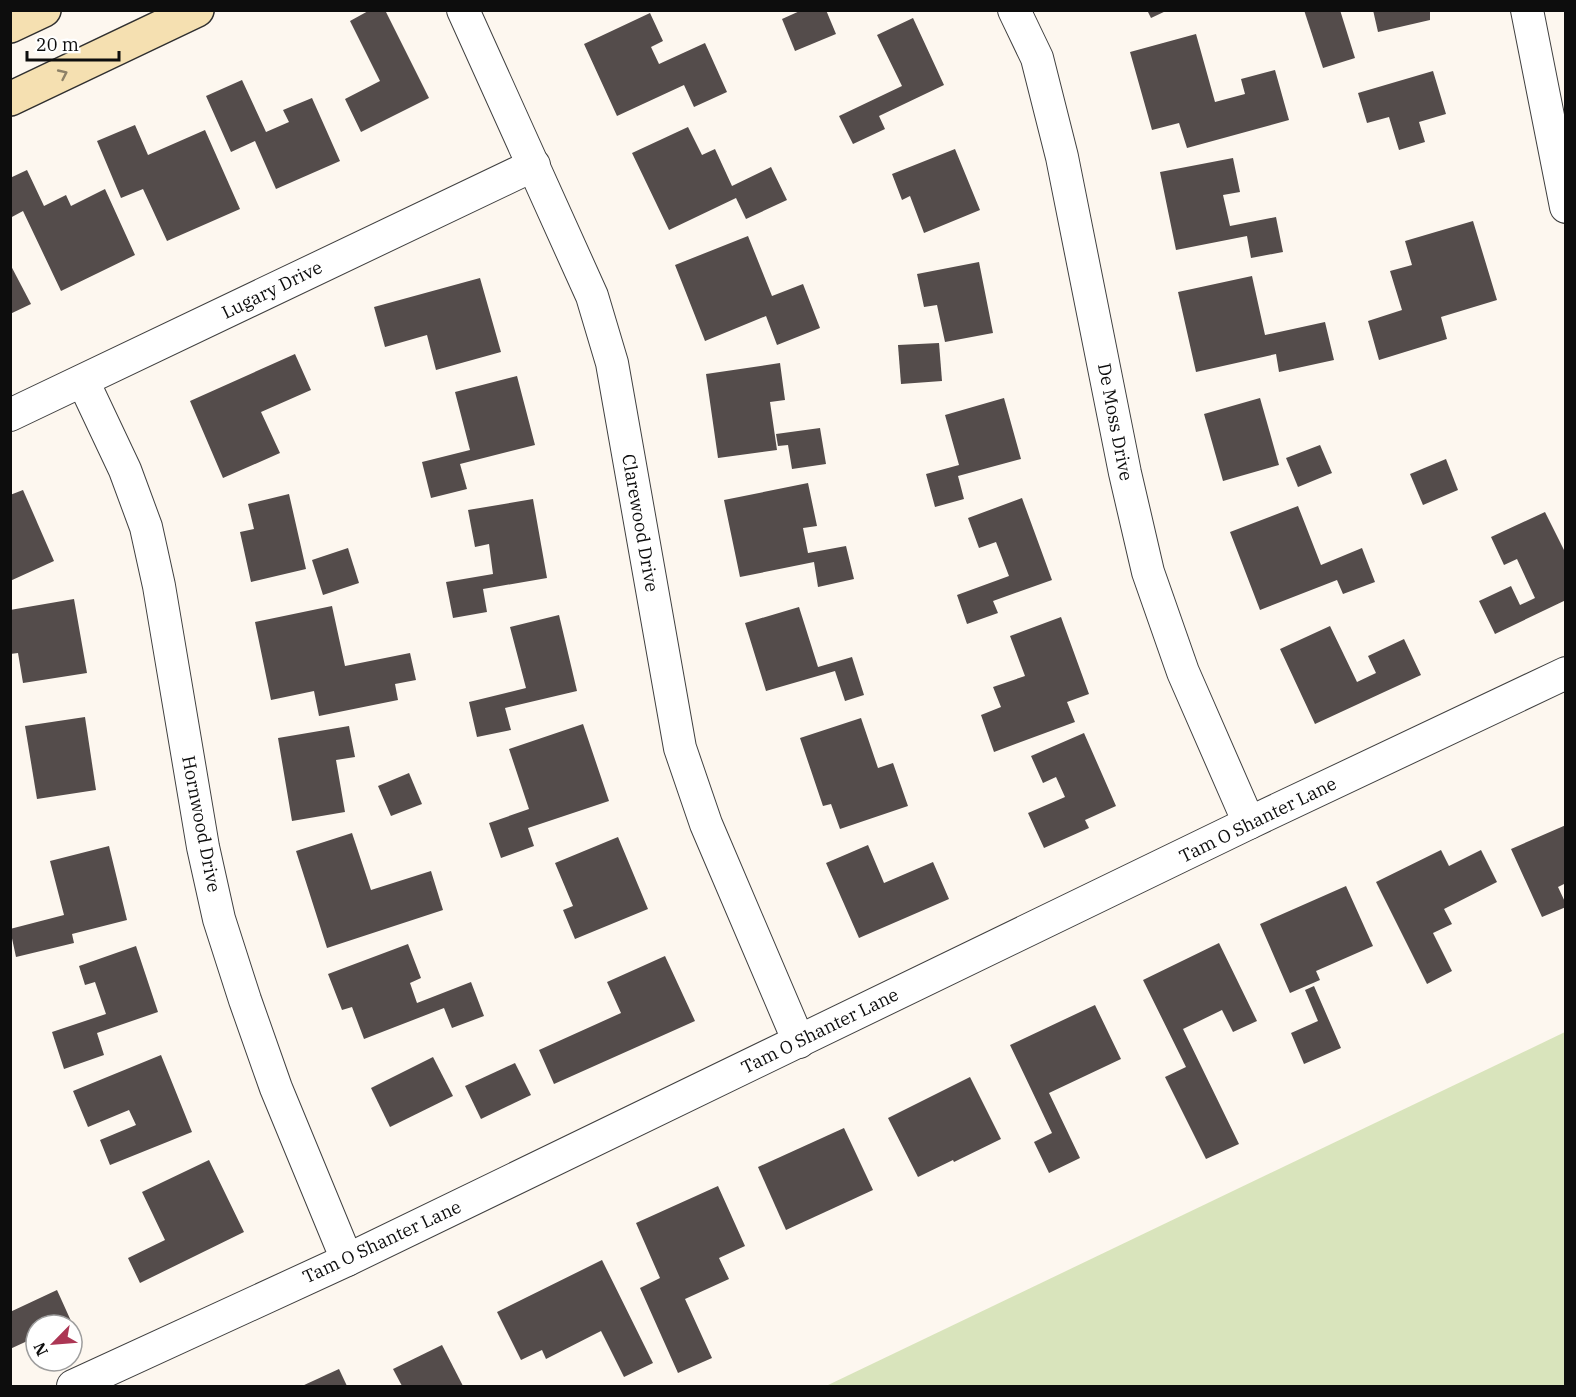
<svg xmlns="http://www.w3.org/2000/svg" width="1576" height="1397" font-family="'IBM Plex Serif',serif">
<style>
.green{fill:#d9e4bc}
.building{fill:#544c4b}
.lines{fill:none;stroke-linecap:round;stroke-linejoin:round}
.street-casing{stroke:#404040;stroke-width:34}
.secondary-casing{stroke:#2f2f2f;stroke-width:36}
.street{stroke:#fff;stroke-width:32}
.secondary{stroke:#f5e0b1;stroke-width:33}
.oneway{stroke:#8d8167}
.labels{text-anchor:middle;stroke-width:6;stroke-linejoin:round;paint-order:stroke}
.street-label{font-size:18px;fill:#0d0d0d;stroke:#fff}
</style>
<rect width="100%" height="100%" fill="#fdf7ef"/>
<path class="green" d="M1565,1032V1386H826Z"/>
<g class="building">
<path d="M370,10H385L429,98L361,132L345,99L380,81L350,21Z"/>
<path d="M802,10H826L836,34L795,51L782,19Z"/>
<path d="M1147,10H1168L1151,18Z"/>
<path d="M1304,10H1340L1355,58L1323,68Z"/>
<path d="M1373,10H1430V20L1378,32Z"/>
<path d="M650,13L663,41L651,47L659,64L705,43L727,92L694,107L684,85L617,116L584,44Z"/>
<path d="M913,18L944,85L879,116L885,129L853,144L839,116L902,86L877,35Z"/>
<path d="M1196,34L1215,102L1245,94L1241,79L1275,70L1289,120L1187,148L1179,123L1152,130L1130,52Z"/>
<path d="M1433,71L1446,114L1419,122L1425,142L1399,150L1389,117L1367,123L1358,93Z"/>
<path d="M242,80L266,132L289,122L283,110L312,98L340,161L276,189L255,141L231,152L206,96Z"/>
<path d="M135,125L148,155L205,130L240,209L167,241L143,189L121,198L97,141Z"/>
<path d="M688,127L702,155L715,149L732,186L771,167L787,200L746,219L736,198L669,230L632,153Z"/>
<path d="M955,149L980,210L924,233L910,196L902,200L892,174Z"/>
<path d="M1233,158L1240,192L1223,195L1230,226L1276,217L1283,252L1251,258L1247,236L1176,250L1160,172Z"/>
<path d="M27,170L44,206L66,195L71,206L105,189L135,255L61,291L23,211L10,218V178Z"/>
<path d="M1473,221L1497,300L1441,317L1447,339L1379,360L1368,321L1402,310L1390,271L1412,265L1405,241Z"/>
<path d="M748,236L772,296L803,284L820,328L777,345L766,316L705,341L675,265Z"/>
<path d="M979,262L993,333L945,342L937,305L924,307L917,274Z"/>
<path d="M10,264L31,304L10,314Z"/>
<path d="M1252,276L1265,335L1325,322L1334,360L1279,372L1276,354L1196,372L1178,292Z"/>
<path d="M480,278L501,352L436,370L427,335L385,347L374,307Z"/>
<path d="M939,343L942,381L901,384L898,345Z"/>
<path d="M295,354L311,390L261,412L280,453L223,478L190,401Z"/>
<path d="M780,363L785,400L770,402L777,450L718,458L706,374Z"/>
<path d="M517,376L535,445L460,464L467,489L431,498L422,462L470,450L455,392Z"/>
<path d="M1004,398L1021,459L958,476L964,499L935,507L926,474L959,465L945,415Z"/>
<path d="M1260,398L1279,465L1223,481L1204,414Z"/>
<path d="M820,428L826,464L792,469L788,445L778,446L776,434Z"/>
<path d="M1320,445L1332,473L1298,487L1286,458Z"/>
<path d="M1446,459L1458,490L1423,505L1410,474Z"/>
<path d="M808,483L817,526L803,528L808,553L846,546L854,579L818,587L814,562L740,577L724,500Z"/>
<path d="M23,490L54,561L10,581V495Z"/>
<path d="M289,494L306,569L251,582L240,532L254,529L248,504Z"/>
<path d="M1022,498L1052,580L993,601L998,613L967,624L957,595L1009,576L996,542L979,548L968,518Z"/>
<path d="M533,499L547,578L483,589L487,612L453,618L446,582L493,574L489,544L475,547L468,510Z"/>
<path d="M1298,506L1321,565L1362,548L1375,582L1343,594L1337,580L1260,610L1230,532Z"/>
<path d="M1545,512L1566,554V600L1495,634L1479,601L1511,586L1520,605L1535,598L1517,559L1504,565L1491,537Z"/>
<path d="M348,548L359,583L323,595L312,560Z"/>
<path d="M74,599L87,673L23,683L18,653L10,654V610Z"/>
<path d="M332,606L345,666L410,653L416,680L395,684L398,700L319,716L314,691L271,700L255,622Z"/>
<path d="M799,607L818,667L852,657L864,695L845,701L835,671L766,691L745,623Z"/>
<path d="M559,615L577,691L505,708L511,730L477,737L469,702L526,688L510,627Z"/>
<path d="M1061,617L1089,694L1067,702L1075,722L994,752L981,715L1001,707L993,687L1025,676L1010,636Z"/>
<path d="M1330,626L1357,682L1376,673L1368,656L1404,639L1421,675L1315,724L1280,649Z"/>
<path d="M85,717L96,790L37,799L25,726Z"/>
<path d="M861,718L878,768L893,763L908,806L840,829L831,804L823,806L800,738Z"/>
<path d="M583,724L609,801L528,828L534,846L501,858L489,823L529,809L509,749Z"/>
<path d="M349,726L355,757L336,760L345,812L292,821L278,738Z"/>
<path d="M1084,733L1116,806L1085,820L1089,828L1044,848L1028,813L1065,797L1056,777L1043,783L1031,756Z"/>
<path d="M409,773L422,804L391,816L378,786Z"/>
<path d="M1566,825V883L1558,887L1566,904V907L1542,917L1511,849Z"/>
<path d="M352,833L371,890L431,871L443,910L327,948L296,851Z"/>
<path d="M618,837L648,909L575,939L563,910L573,906L555,863Z"/>
<path d="M868,845L884,883L933,862L949,899L859,938L826,863Z"/>
<path d="M109,846L127,920L72,934L74,943L16,957L10,929L64,915L50,861Z"/>
<path d="M1441,850L1449,866L1481,850L1497,882L1444,909L1452,924L1433,933L1452,971L1427,984L1376,882Z"/>
<path d="M1346,886L1373,946L1316,971L1320,980L1290,993L1260,924Z"/>
<path d="M1219,943L1257,1021L1233,1032L1222,1010L1183,1029L1239,1144L1206,1159L1165,1077L1186,1067L1143,980Z"/>
<path d="M408,944L421,978L410,983L417,1003L471,982L484,1016L452,1028L444,1008L364,1039L352,1007L342,1010L328,974Z"/>
<path d="M136,946L158,1012L97,1033L104,1055L64,1069L52,1032L106,1014L95,982L85,985L79,966Z"/>
<path d="M665,956L695,1021L554,1084L539,1050L621,1013L607,982Z"/>
<path d="M1314,986L1341,1048L1304,1064L1291,1033L1318,1021L1305,990Z"/>
<path d="M1095,1005L1121,1059L1049,1093L1080,1158L1049,1173L1034,1142L1052,1133L1010,1045Z"/>
<path d="M161,1055L192,1132L110,1165L100,1140L136,1125L129,1110L88,1127L73,1091Z"/>
<path d="M433,1057L453,1096L390,1127L371,1088Z"/>
<path d="M515,1063L531,1095L481,1119L465,1086Z"/>
<path d="M970,1077L1001,1139L954,1162L953,1160L918,1177L888,1118Z"/>
<path d="M844,1128L873,1190L786,1230L758,1167Z"/>
<path d="M209,1160L244,1232L140,1283L128,1258L165,1240L142,1192Z"/>
<path d="M718,1186L745,1246L719,1258L729,1279L685,1299L712,1358L678,1373L640,1288L660,1278L636,1223Z"/>
<path d="M602,1260L653,1363L624,1377L601,1331L546,1359L542,1350L521,1360L497,1312Z"/>
<path d="M57,1290L71,1321L62,1325H36V1337L10,1349V1312Z"/>
<path d="M442,1345L463,1386H402L393,1369Z"/>
<path d="M339,1369L347,1386H302Z"/>
</g>
<g class="lines">
<g class="street-casing">
<g id="street">
<path d="M463,10L592,296L612,363L680,748L706,824L799,1042"/>
<path d="M1014,10L1037,58L1062,157L1125,473L1148,572L1183,672L1249,823"/>
<path d="M1527,10L1566,207"/>
<path d="M83,381L125,470L146,527L159,586L203,847L219,919L245,1000L276,1088L347,1260"/>
<path d="M10,415L534,165"/>
<path d="M73,1386L347,1260L1249,823L1566,673"/>
</g>
</g>
<g class="secondary-casing">
<g id="secondary">
<path d="M10,26L44,10"/>
<path d="M10,99L197,10"/>
</g>
</g>
<use href="#street" class="street"/>
<use href="#secondary" class="secondary"/>
</g>
<defs><path id="oneway-chevron" d="M-2-3.5L2.5 0L-2 3.5" fill="none" stroke-width="1.6" stroke-linecap="round" stroke-linejoin="round" transform="scale(1.5)"/></defs>
<use class="oneway" href="#oneway-chevron" transform="translate(63 74) rotate(-25)"/>
<g class="labels">
<g class="street-label">
<text transform="translate(272 290) rotate(-26)" y="6">Lugary Drive</text>
<text transform="translate(1115 422) rotate(79)" y="6">De Moss Drive</text>
<text transform="translate(640 523) rotate(80)" y="6">Clarewood Drive</text>
<text transform="translate(1258 820) rotate(-26)" y="6">Tam O Shanter Lane</text>
<text transform="translate(201 824) rotate(79)" y="6">Hornwood Drive</text>
<text transform="translate(820 1031) rotate(-26)" y="6">Tam O Shanter Lane</text>
<text transform="translate(382 1242) rotate(-25)" y="6">Tam O Shanter Lane</text>
</g>
</g>
<rect width="1576" height="1397" fill="none" stroke="#0d0d0d" stroke-width="24"/>
<g transform="translate(54 1343) rotate(245)"><circle r="28" fill="#ffffff" stroke="#9e9e9e" stroke-width="1.5"/>
<path d="M0-4.5L10 22L0 15L-10 22Z" fill="#ac3654"/>
<text y="-9" font-size="16" font-weight="bold" text-anchor="middle" fill="#0d0d0d">N</text>
</g>
<path d="M27 51v9h92v-9" fill="none" stroke="#0d0d0d" stroke-width="3"/>
<text x="36" y="51" font-size="18" fill="#0d0d0d" stroke="#ffffff" stroke-width="4.5" paint-order="stroke">20 m</text>
</svg>
